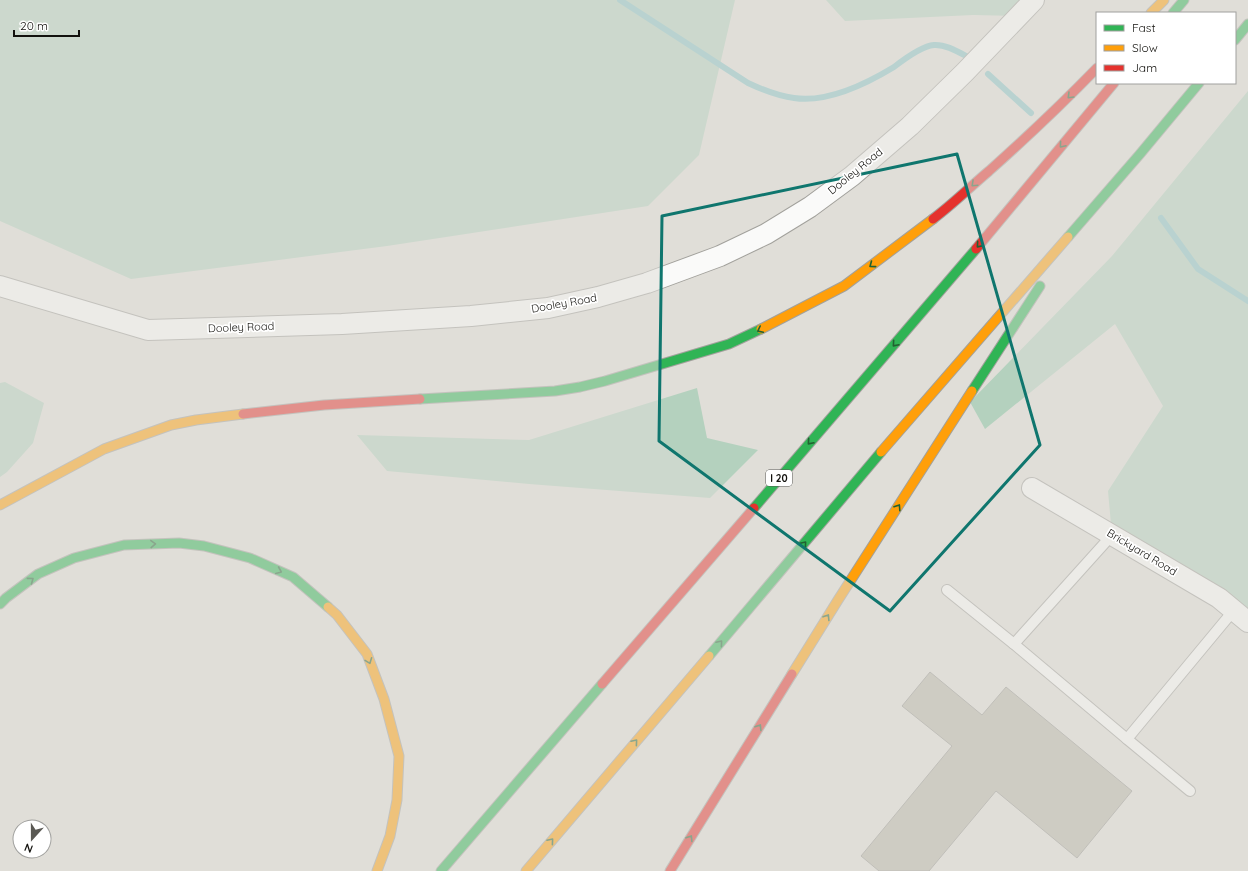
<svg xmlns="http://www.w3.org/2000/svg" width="1248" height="871" font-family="Quicksand,sans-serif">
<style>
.green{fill:#b4d1be}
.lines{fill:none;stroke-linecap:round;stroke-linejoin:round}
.stream{stroke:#8ac4c6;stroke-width:6}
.building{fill:#b9b6a8;stroke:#999893}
.lane-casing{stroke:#a2a19c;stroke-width:12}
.street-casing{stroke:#a2a19c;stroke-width:22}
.fast-casing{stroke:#a2a19c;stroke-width:11}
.slow-casing{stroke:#a2a19c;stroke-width:11}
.jam-casing{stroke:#a2a19c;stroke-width:11}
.lane{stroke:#fafaf9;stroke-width:10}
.street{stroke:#fafaf9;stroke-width:20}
.fast{stroke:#30b455;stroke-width:9}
.slow{stroke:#ff9f0a;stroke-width:9}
.jam{stroke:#e5322d;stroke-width:9}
.oneway{stroke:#216231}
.marked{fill:none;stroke:#0f766e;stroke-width:3;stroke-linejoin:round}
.labels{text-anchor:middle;stroke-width:3.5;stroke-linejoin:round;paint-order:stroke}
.shield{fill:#fff;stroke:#595856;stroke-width:1}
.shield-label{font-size:10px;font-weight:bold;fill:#12110d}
.street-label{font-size:11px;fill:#12110d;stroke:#fff}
</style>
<rect width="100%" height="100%" fill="#e0ded8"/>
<g class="green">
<path d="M0,0H735L699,155L648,206L387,246L131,279L0,221Z"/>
<path d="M826,0H1034L1018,16L973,15L845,21Z"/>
<path d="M1248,91V622L1112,535L1108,491L1163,406L1115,324L985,429L970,402L1112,256Z"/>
<path d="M5,382L44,403L33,443L7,472L0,477V383Z"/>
<path d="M697,388L707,438L758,450L710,498L529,484L387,471L357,435L529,440Z"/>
</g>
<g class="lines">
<g class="stream">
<path d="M620,0L748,83C763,90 777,96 794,98C827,103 866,84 894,67C903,60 922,46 934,45C946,44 960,53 970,58"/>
<path d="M988,74L1031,113"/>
<path d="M1161,218L1198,269L1248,301"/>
</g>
</g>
<path class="building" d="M930,672L982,715L1006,687L1132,791L1077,858L996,791L929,871H879L861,856L952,746L902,706Z"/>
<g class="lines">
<g class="lane-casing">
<g id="lane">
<path d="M1112,535L1014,644L1127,739L1234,610"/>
<path d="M947,590L1014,644"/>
<path d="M1127,739L1190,791"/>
</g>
</g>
<g class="street-casing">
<g id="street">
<path d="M0,286L148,330L342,324L471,316L548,308L598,297L647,283L720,256L766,234L810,207L852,176L910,126L965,72L1034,0"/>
<path d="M1032,488L1219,598L1248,622"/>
</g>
</g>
<g class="fast-casing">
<g id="fast">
<path d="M1173,13L1184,0"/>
<path d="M1235,40L1248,24"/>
<path d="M1068,237L1140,154L1199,83"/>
<path d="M972,391L1040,286"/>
<path d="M420,399L555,391L580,387L605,381L729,344L761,329"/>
<path d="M754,508L976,249"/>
<path d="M0,604L6,598L38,574L74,558L124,545L179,543L204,546L250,558L293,577L328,607"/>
<path d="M709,656L881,452"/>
<path d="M441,871L602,684"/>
</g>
</g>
<g class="slow-casing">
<g id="slow">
<path d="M1151,13L1164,0"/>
<path d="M761,329L844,286L933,219"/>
<path d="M881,452L1068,237"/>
<path d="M0,505L104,449L171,425L196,420L243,414"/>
<path d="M328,607L337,615L367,654L384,699L399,756L397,800L390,836L377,871"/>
<path d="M792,674L838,600L972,391"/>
<path d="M526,871L709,656"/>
</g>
</g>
<g class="jam-casing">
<g id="jam">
<path d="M933,219C953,204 970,187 989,171C1026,138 1062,104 1097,68"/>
<path d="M976,249L1114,83"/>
<path d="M243,414L324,405L420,399"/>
<path d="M602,684L754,508"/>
<path d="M670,871L792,674"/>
</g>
</g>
<use href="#lane" class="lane"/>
<use href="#street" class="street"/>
<use href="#fast" class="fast"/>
<use href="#slow" class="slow"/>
<use href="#jam" class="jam"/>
</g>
<defs><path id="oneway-chevron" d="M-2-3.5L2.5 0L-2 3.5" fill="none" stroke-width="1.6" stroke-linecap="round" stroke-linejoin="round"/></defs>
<g class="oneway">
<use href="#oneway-chevron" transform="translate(1070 96) rotate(135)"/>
<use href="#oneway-chevron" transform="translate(1062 145) rotate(130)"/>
<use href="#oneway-chevron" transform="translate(974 184) rotate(137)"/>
<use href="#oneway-chevron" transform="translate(979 245) rotate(131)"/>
<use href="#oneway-chevron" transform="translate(872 265) rotate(143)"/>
<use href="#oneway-chevron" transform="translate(760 330) rotate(153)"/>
<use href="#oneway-chevron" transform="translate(895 344) rotate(131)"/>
<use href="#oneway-chevron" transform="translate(810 442) rotate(131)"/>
<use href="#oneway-chevron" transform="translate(898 507) rotate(-57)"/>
<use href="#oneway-chevron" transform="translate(153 544) rotate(-2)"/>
<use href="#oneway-chevron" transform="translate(804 544) rotate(-50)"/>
<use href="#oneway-chevron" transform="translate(279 571) rotate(23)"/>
<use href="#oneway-chevron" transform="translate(31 580) rotate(-36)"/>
<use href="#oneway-chevron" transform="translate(827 617) rotate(-58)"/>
<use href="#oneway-chevron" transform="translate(720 643) rotate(-50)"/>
<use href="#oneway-chevron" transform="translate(369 661) rotate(69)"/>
<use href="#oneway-chevron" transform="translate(759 727) rotate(-58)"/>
<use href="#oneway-chevron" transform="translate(635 742) rotate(-50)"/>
<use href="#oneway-chevron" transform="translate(690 838) rotate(-58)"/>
<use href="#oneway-chevron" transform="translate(551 841) rotate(-50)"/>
</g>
<path d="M0 0H1248V871H0ZM957,154L1040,445L890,611L659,441L662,216Z" fill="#e0ded8" fill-opacity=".55" fill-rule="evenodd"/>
<path class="marked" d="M957,154L1040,445L890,611L659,441L662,216Z"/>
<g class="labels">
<rect class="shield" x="766" y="470" width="26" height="16" rx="3"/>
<g class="shield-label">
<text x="779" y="482">I 20</text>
</g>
<g class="street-label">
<text transform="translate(855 171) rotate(-39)" y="4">Dooley Road</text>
<text transform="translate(564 303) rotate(-10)" y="4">Dooley Road</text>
<text transform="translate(241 327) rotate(-2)" y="4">Dooley Road</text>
<text transform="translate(1142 552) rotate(31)" y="4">Brickyard Road</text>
</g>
</g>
<rect x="1096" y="12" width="140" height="72" fill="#ffffff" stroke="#a0a09e"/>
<rect x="1104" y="25" width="20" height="6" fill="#30b455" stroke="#a0a09e"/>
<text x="1132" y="32" font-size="12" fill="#12110d">Fast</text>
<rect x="1104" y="45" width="20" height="6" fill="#ff9f0a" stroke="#a0a09e"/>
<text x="1132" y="52" font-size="12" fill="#12110d">Slow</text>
<rect x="1104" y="65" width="20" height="6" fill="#e5322d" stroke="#a0a09e"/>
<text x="1132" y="72" font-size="12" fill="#12110d">Jam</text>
<g transform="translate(32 839) rotate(201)"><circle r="19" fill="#ffffff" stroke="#a0a09e"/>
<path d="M0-3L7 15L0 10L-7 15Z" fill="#5a5954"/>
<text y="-6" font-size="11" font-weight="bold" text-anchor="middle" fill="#12110d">N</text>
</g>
<path d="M14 30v6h65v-6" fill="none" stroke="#12110d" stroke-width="2"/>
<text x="20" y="30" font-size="12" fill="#12110d" stroke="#ffffff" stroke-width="3" paint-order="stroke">20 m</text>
</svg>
